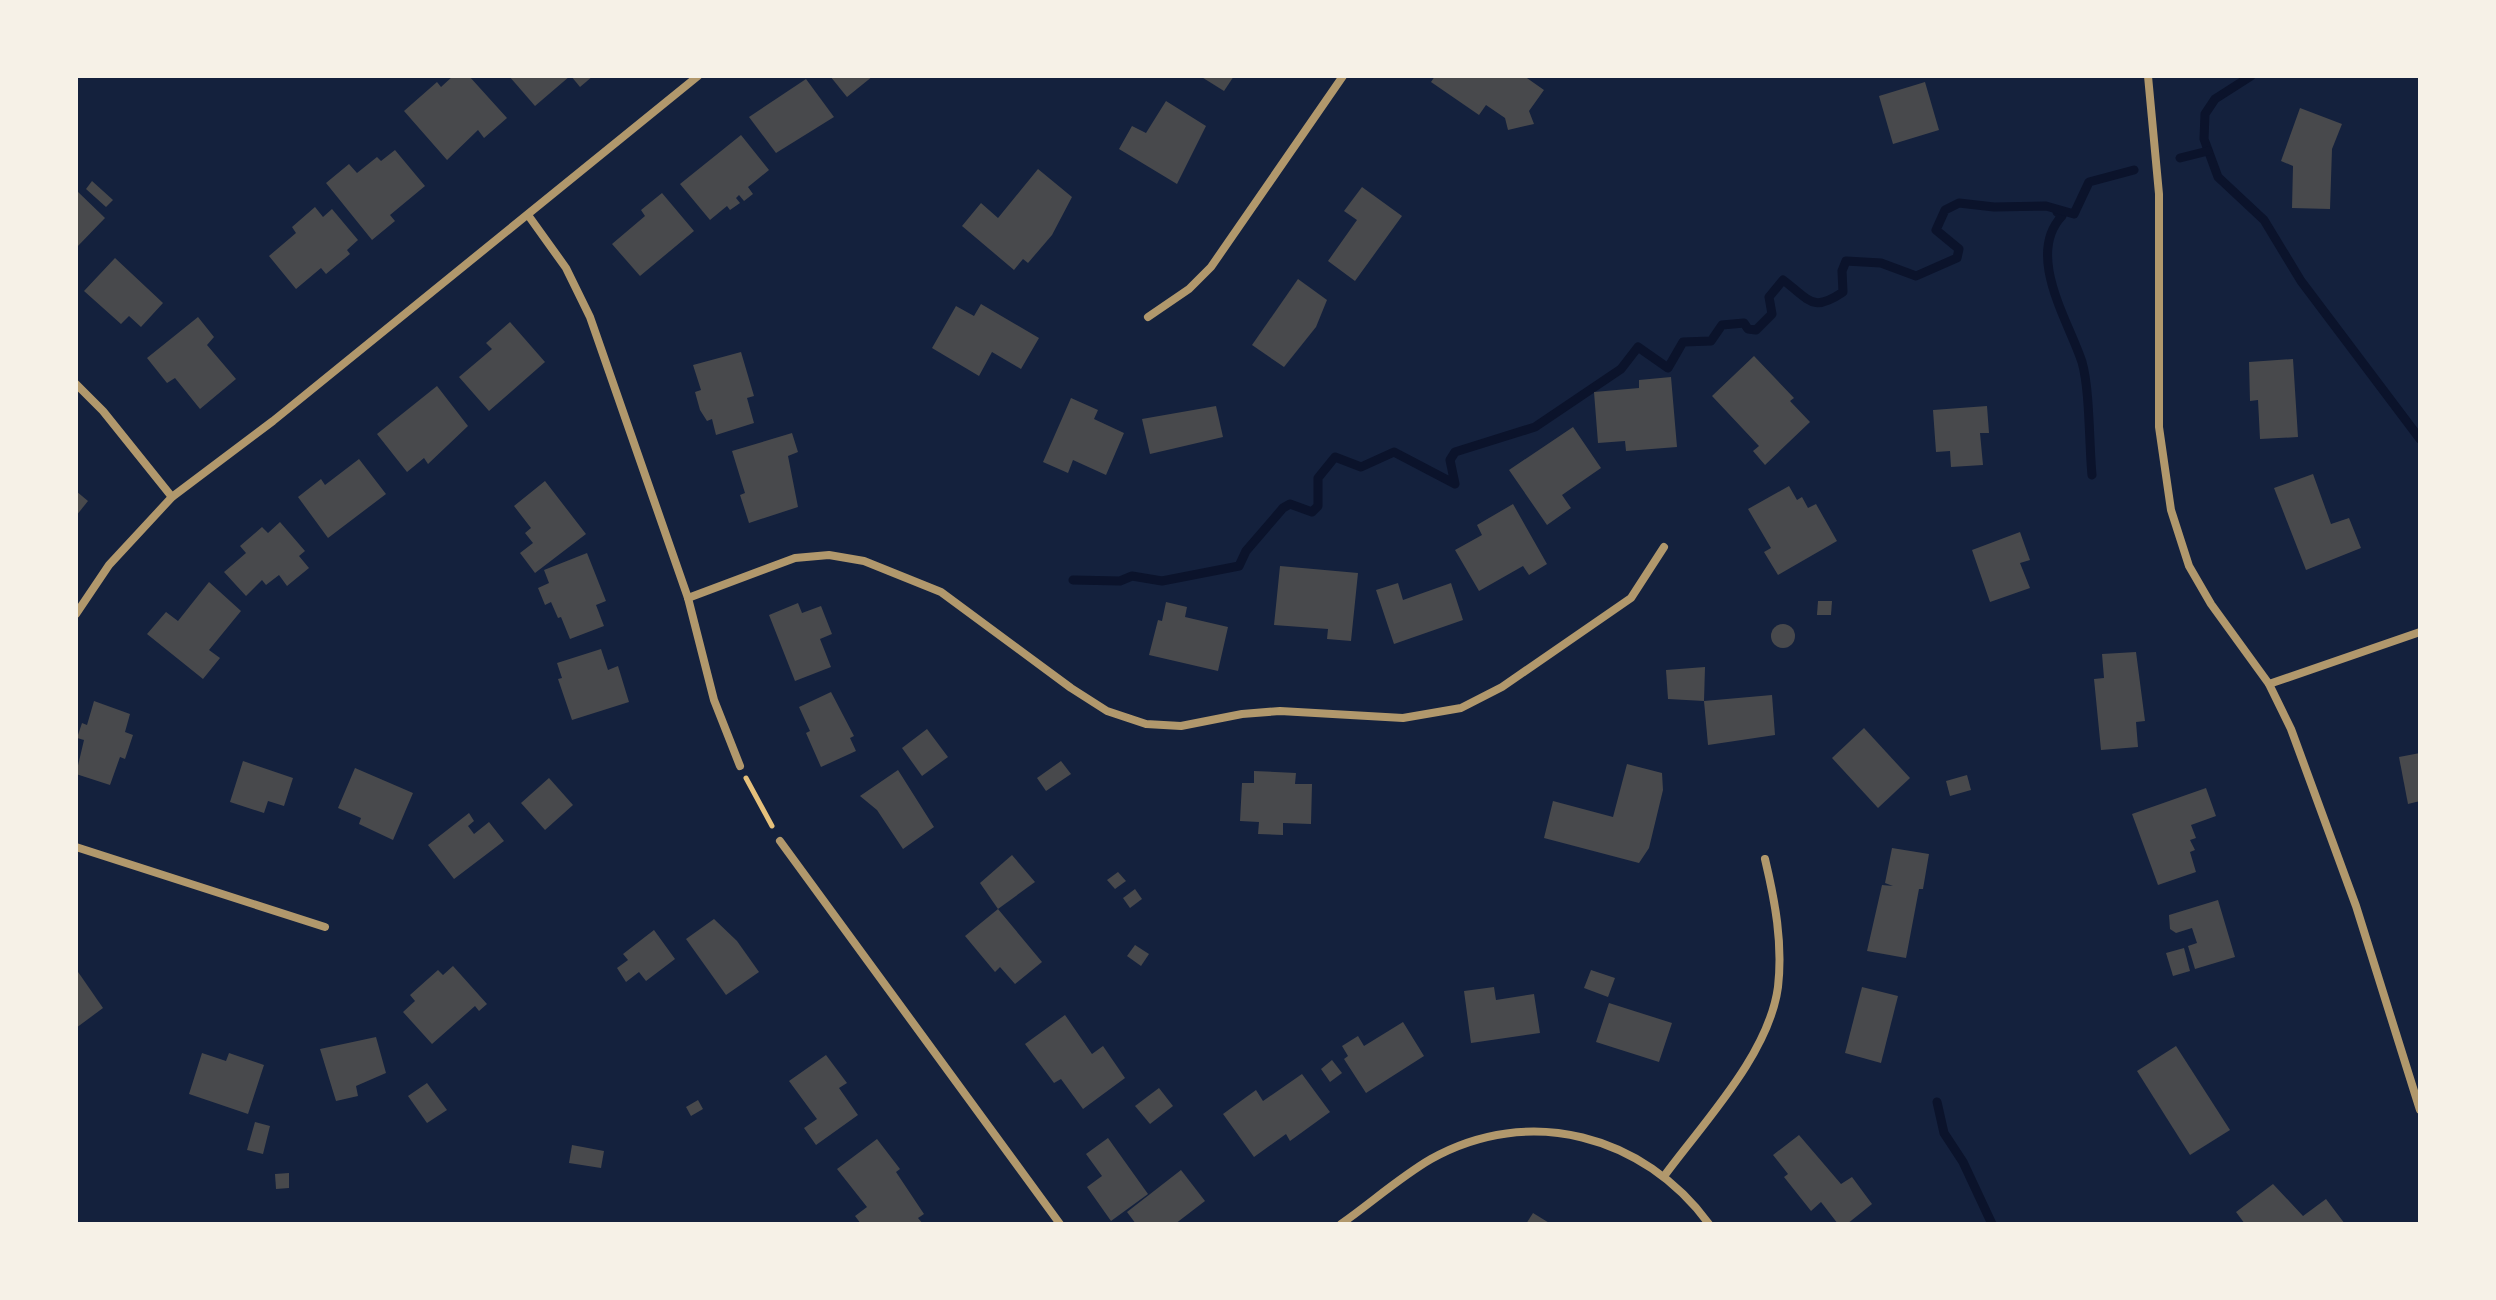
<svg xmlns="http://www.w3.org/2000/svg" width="2496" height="1300" font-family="'Fira Sans',sans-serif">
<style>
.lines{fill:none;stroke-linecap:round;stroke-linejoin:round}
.stream{stroke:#0b132b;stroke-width:9}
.building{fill:#48494c}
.path{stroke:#e5c07b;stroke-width:5}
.minor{stroke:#b1986c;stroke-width:8}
</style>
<rect width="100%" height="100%" fill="#14213d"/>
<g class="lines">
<g class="stream">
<path d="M2251,76L2215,99L2205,114L2204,139L2218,177L2264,220L2301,281L2420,439"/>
<path d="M2180,158L2208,151"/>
<path d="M2057,212L2062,216C2025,255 2069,322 2082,362C2090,390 2089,444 2092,475"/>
<path d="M1073,580L1120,581L1132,576L1162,581L1239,566L1246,551L1283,508L1290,504L1312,512L1318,506V478L1335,457L1361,467L1394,452L1455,484L1450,460L1455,452L1535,427L1621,369L1638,347L1668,368L1683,342L1711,341L1722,325L1744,323L1748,329L1756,330L1772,314L1769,297L1783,280C1810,300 1812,313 1843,292L1842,271L1846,261L1881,263L1916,276L1957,258L1959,249L1936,230L1945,210L1959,203L1994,207L2046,206L2074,214L2089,182L2134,170"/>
<path d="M1937,1102L1944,1133L1963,1162L1992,1224"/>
</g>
</g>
<g class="building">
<path d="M453,76H469L507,118L484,138L478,130L447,160L404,111L437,82L441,87Z"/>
<path d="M509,76H570L535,106Z"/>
<path d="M571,76H593L580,87Z"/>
<path d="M830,76H873L847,97Z"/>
<path d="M1200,76H1234L1224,91Z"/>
<path d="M1435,76H1524L1544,90L1529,111L1534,124L1508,130L1505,118L1486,105L1479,115L1431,82Z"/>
<path d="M806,79L834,117L776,153L749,117Z"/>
<path d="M1925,82L1939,130L1893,144L1879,96Z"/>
<path d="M1166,101L1206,126L1177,184L1119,149L1132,126L1146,133Z"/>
<path d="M2300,108L2342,124L2332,149L2330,209L2292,208L2293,166L2281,161Z"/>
<path d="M741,135L769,170L748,187L753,194L744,201L739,195L736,198L740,203L730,210L727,206L710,220L680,184Z"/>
<path d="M395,150L425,186L390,215L395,221L372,240L326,183L349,164L357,173L377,157L381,161Z"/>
<path d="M1038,169L1072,197L1052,235L1028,263L1023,259L1014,270L962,226L981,203L998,218Z"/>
<path d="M92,181L113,200L106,207L86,189Z"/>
<path d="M1362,187L1402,216L1355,281L1328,261L1357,220L1344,211Z"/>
<path d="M76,190L105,218L76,248Z"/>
<path d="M662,193L694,231L640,276L612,244L645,216L641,210Z"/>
<path d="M315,207L323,217L332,209L358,240L347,250L350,254L326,274L321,268L296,289L269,256L296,233L292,227Z"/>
<path d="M115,258L163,303L141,327L129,316L121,324L84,291Z"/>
<path d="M1298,279L1327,300L1316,327L1284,367L1252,345Z"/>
<path d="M981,304L1039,338L1021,369L992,352L979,376L932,348L956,306L974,316Z"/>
<path d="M198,317L214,337L207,345L236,379L200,409L175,378L167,383L147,358Z"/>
<path d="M510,322L545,362L489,411L459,377L492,349L486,343Z"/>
<path d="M741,352L754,396L747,398L754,423L716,435L712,419L707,421L700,410L695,392L701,390L693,365Z"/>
<path d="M1754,356L1794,398L1790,401L1810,422L1765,465L1753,451L1759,446L1712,396Z"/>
<path d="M2293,359L2298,437L2260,439L2258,400L2250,401L2249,362Z"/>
<path d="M1671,377L1677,447L1626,451L1625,441L1598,443L1594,392L1639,388V380Z"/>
<path d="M437,386L468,426L428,464L424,458L407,472L377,434Z"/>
<path d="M1071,398L1098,410L1094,419L1124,433L1106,475L1073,460L1068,473L1043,462Z"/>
<path d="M1216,406L1223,437L1150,454L1142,419Z"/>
<path d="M1987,406L1989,433H1980L1983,465L1951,467L1950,451L1936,452L1933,410Z"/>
<path d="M1573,427L1601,468L1562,495L1571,508L1547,525L1509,470Z"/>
<path d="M792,433L798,452L788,456L798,507L749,523L740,495L745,493L732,451Z"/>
<path d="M359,459L386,494L328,538L298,497L321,479L325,485Z"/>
<path d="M2313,474L2331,524L2349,518L2361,548L2306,570L2274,488Z"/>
<path d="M545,481L586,534L535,573L520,553L533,543L525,533L531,528L514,506Z"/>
<path d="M1789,486L1797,500L1802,497L1808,508L1816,504L1837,541L1778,575L1764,552L1771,548L1748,509Z"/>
<path d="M76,491L88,501L76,516Z"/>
<path d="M1513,504L1547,564L1529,575L1523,566L1479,591L1455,550L1482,535L1477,525Z"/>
<path d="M280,522L305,551L299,556L309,568L287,586L279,575L266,585L262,580L246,596L224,572L246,553L240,546L262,527L268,533Z"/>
<path d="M2020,532L2030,560L2020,563L2030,588L1990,602L1972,550Z"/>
<path d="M587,553L606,601L596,605L604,626L570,639L561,617L558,618L551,602L545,605L538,588L549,583L544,570Z"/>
<path d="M1280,566L1358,573L1351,641L1327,639L1328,629L1274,625Z"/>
<path d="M209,582L241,611L209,650L220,658L203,679L147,634L166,612L178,621Z"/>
<path d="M1398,583L1403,600L1451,583L1463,620L1394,644L1376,590Z"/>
<path d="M1818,601H1832L1831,615H1817Z"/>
<path d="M1166,602L1187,607L1185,617L1228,627L1218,671L1149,655L1158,620L1162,621Z"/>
<path d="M798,603L802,613L821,606L832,634L820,639L831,667L795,681L769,615Z"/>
<circle cx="1783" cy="636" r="12"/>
<path d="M601,649L608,670L618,666L629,702L572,720L558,679L562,678L557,663Z"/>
<path d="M2136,652L2145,721L2136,722L2138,747L2101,750L2094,679L2104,678L2102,654Z"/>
<path d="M1705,667L1704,701L1668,699L1666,670Z"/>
<path d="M831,692L854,736L850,738L856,751L821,767L806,733L810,731L799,707Z"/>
<path d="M1772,695L1775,735L1708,745L1704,701Z"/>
<path d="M94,701L130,714L125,732L133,735L125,759L120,757L110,785L76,774L84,740L77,738L82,723L87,725Z"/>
<path d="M1864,728L1910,778L1878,808L1832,758Z"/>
<path d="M927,729L948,757L922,776L902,748Z"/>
<path d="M2420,753V801L2408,804L2399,757Z"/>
<path d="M243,761L293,778L284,806L268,801L264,813L230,802Z"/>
<path d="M1061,761L1071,774L1046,791L1037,778Z"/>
<path d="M1627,764L1662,773L1663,790L1649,848L1639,863L1544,838L1553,801L1613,817Z"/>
<path d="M355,768L413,793L393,840L359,824L361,818L338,808Z"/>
<path d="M898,770L934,827L903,849L877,810L860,796Z"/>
<path d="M1254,771L1296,773L1295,784H1312L1311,824L1283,823V835L1258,834L1259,822L1240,821L1242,783H1254Z"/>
<path d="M1967,775L1971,790L1950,796L1946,781Z"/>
<path d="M549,778L573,805L545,830L521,803Z"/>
<path d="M2206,788L2216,816L2191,825L2196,838L2190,840L2195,850L2190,852L2196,872L2158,885L2132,814Z"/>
<path d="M469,813L474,821L468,826L474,834L489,822L504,841L454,879L428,845Z"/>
<path d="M1892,848L1929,854L1923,889H1919L1906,958L1867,951L1882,885L1893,886L1885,883Z"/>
<path d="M1012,855L1035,882L998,909L980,883Z"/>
<path d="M1118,872L1126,881L1115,889L1107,880Z"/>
<path d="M1135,889L1142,899L1130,908L1123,898Z"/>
<path d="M2218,900L2235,957L2195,969L2188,946L2197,943L2192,928L2176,933L2170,929L2169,915Z"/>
<path d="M998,909L1042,962L1015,984L1000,967L995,972L965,936Z"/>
<path d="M714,919L737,941L759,972L726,995L686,939Z"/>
<path d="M654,930L675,959L646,981L639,972L626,982L617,968L628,960L623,954Z"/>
<path d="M1135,945L1149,954L1141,966L1127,956Z"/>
<path d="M2184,948L2190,971L2173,976L2166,953Z"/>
<path d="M453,966L487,1004L479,1011L475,1006L432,1044L403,1012L415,1001L410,995L438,970L443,975Z"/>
<path d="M76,969L103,1008L76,1028Z"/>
<path d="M1591,970L1615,978L1608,997L1584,988Z"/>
<path d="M1494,987L1496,1000L1534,994L1540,1033L1471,1043L1464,991Z"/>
<path d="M1862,987L1898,996L1881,1063L1845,1053Z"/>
<path d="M1609,1003L1672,1023L1659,1062L1596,1042Z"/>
<path d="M1065,1015L1092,1054L1103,1046L1125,1078L1083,1109L1061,1079L1054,1083L1025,1044Z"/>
<path d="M1403,1022L1424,1056L1366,1093L1344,1059L1348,1056L1342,1046L1358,1036L1364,1046Z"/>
<path d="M376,1037L386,1073L356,1086L358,1096L336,1101L320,1049Z"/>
<path d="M2176,1046L2230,1130L2190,1155L2137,1071Z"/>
<path d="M202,1053L226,1061L229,1053L264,1065L248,1114L189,1094Z"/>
<path d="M826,1055L847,1083L839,1088L858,1115L816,1145L804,1128L817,1119L789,1081Z"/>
<path d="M1332,1060L1342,1073L1330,1082L1321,1069Z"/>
<path d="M1302,1074L1330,1112L1290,1141L1286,1134L1254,1157L1223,1114L1256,1090L1263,1101Z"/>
<path d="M427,1083L447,1110L427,1123L408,1096Z"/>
<path d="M1159,1088L1173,1106L1150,1124L1135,1106Z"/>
<path d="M698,1100L703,1109L691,1116L686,1107Z"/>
<path d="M255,1122L270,1126L263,1154L247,1150Z"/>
<path d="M1799,1135L1841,1184L1852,1177L1872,1204L1847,1224H1838L1821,1202L1811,1211L1784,1177L1788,1174L1773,1155Z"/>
<path d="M1108,1138L1148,1194L1111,1221L1087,1187L1102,1176L1086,1154Z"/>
<path d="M877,1139L900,1169L896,1172L924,1214L918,1218L923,1224H861L855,1216L867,1207L837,1169Z"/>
<path d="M572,1145L604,1151L601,1168L569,1163Z"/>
<path d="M1181,1170L1205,1201L1175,1224H1136L1127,1212Z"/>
<path d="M289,1173V1188L276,1189L275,1174Z"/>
<path d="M2273,1184L2303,1216L2326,1199L2345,1224H2245L2236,1212Z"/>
<path d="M1533,1213L1551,1224H1526Z"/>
</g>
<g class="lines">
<path class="path" d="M746,778L772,826"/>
<g class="minor">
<path d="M2148,76L2159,194V427L2171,510L2189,566L2211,604L2269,684L2291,729L2356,906L2420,1110"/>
<path d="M528,215L566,268L590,317L688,598L714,700L740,766"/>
<path d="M1148,317L1189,289L1211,267L1343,76"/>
<path d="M76,384L103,411L172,497"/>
<path d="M688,598L795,558L829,555L864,561L941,592L1071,688L1107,711L1146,724L1181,726L1242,714L1280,711L1403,718L1461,708L1502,687L1631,598L1664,547"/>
<path d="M76,614L109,565L172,497L273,421L698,76"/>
<path d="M2269,684L2420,632"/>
<path d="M780,841L1060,1224"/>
<path d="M76,847L325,927"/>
<path d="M1665,1175C1704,1122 1769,1054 1778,987C1783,943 1775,901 1765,859"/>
<path d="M1341,1224C1371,1203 1400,1177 1431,1159C1529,1104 1644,1135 1709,1224"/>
</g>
</g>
<rect width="2496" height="1300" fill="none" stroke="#f6f1e7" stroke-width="156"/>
</svg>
